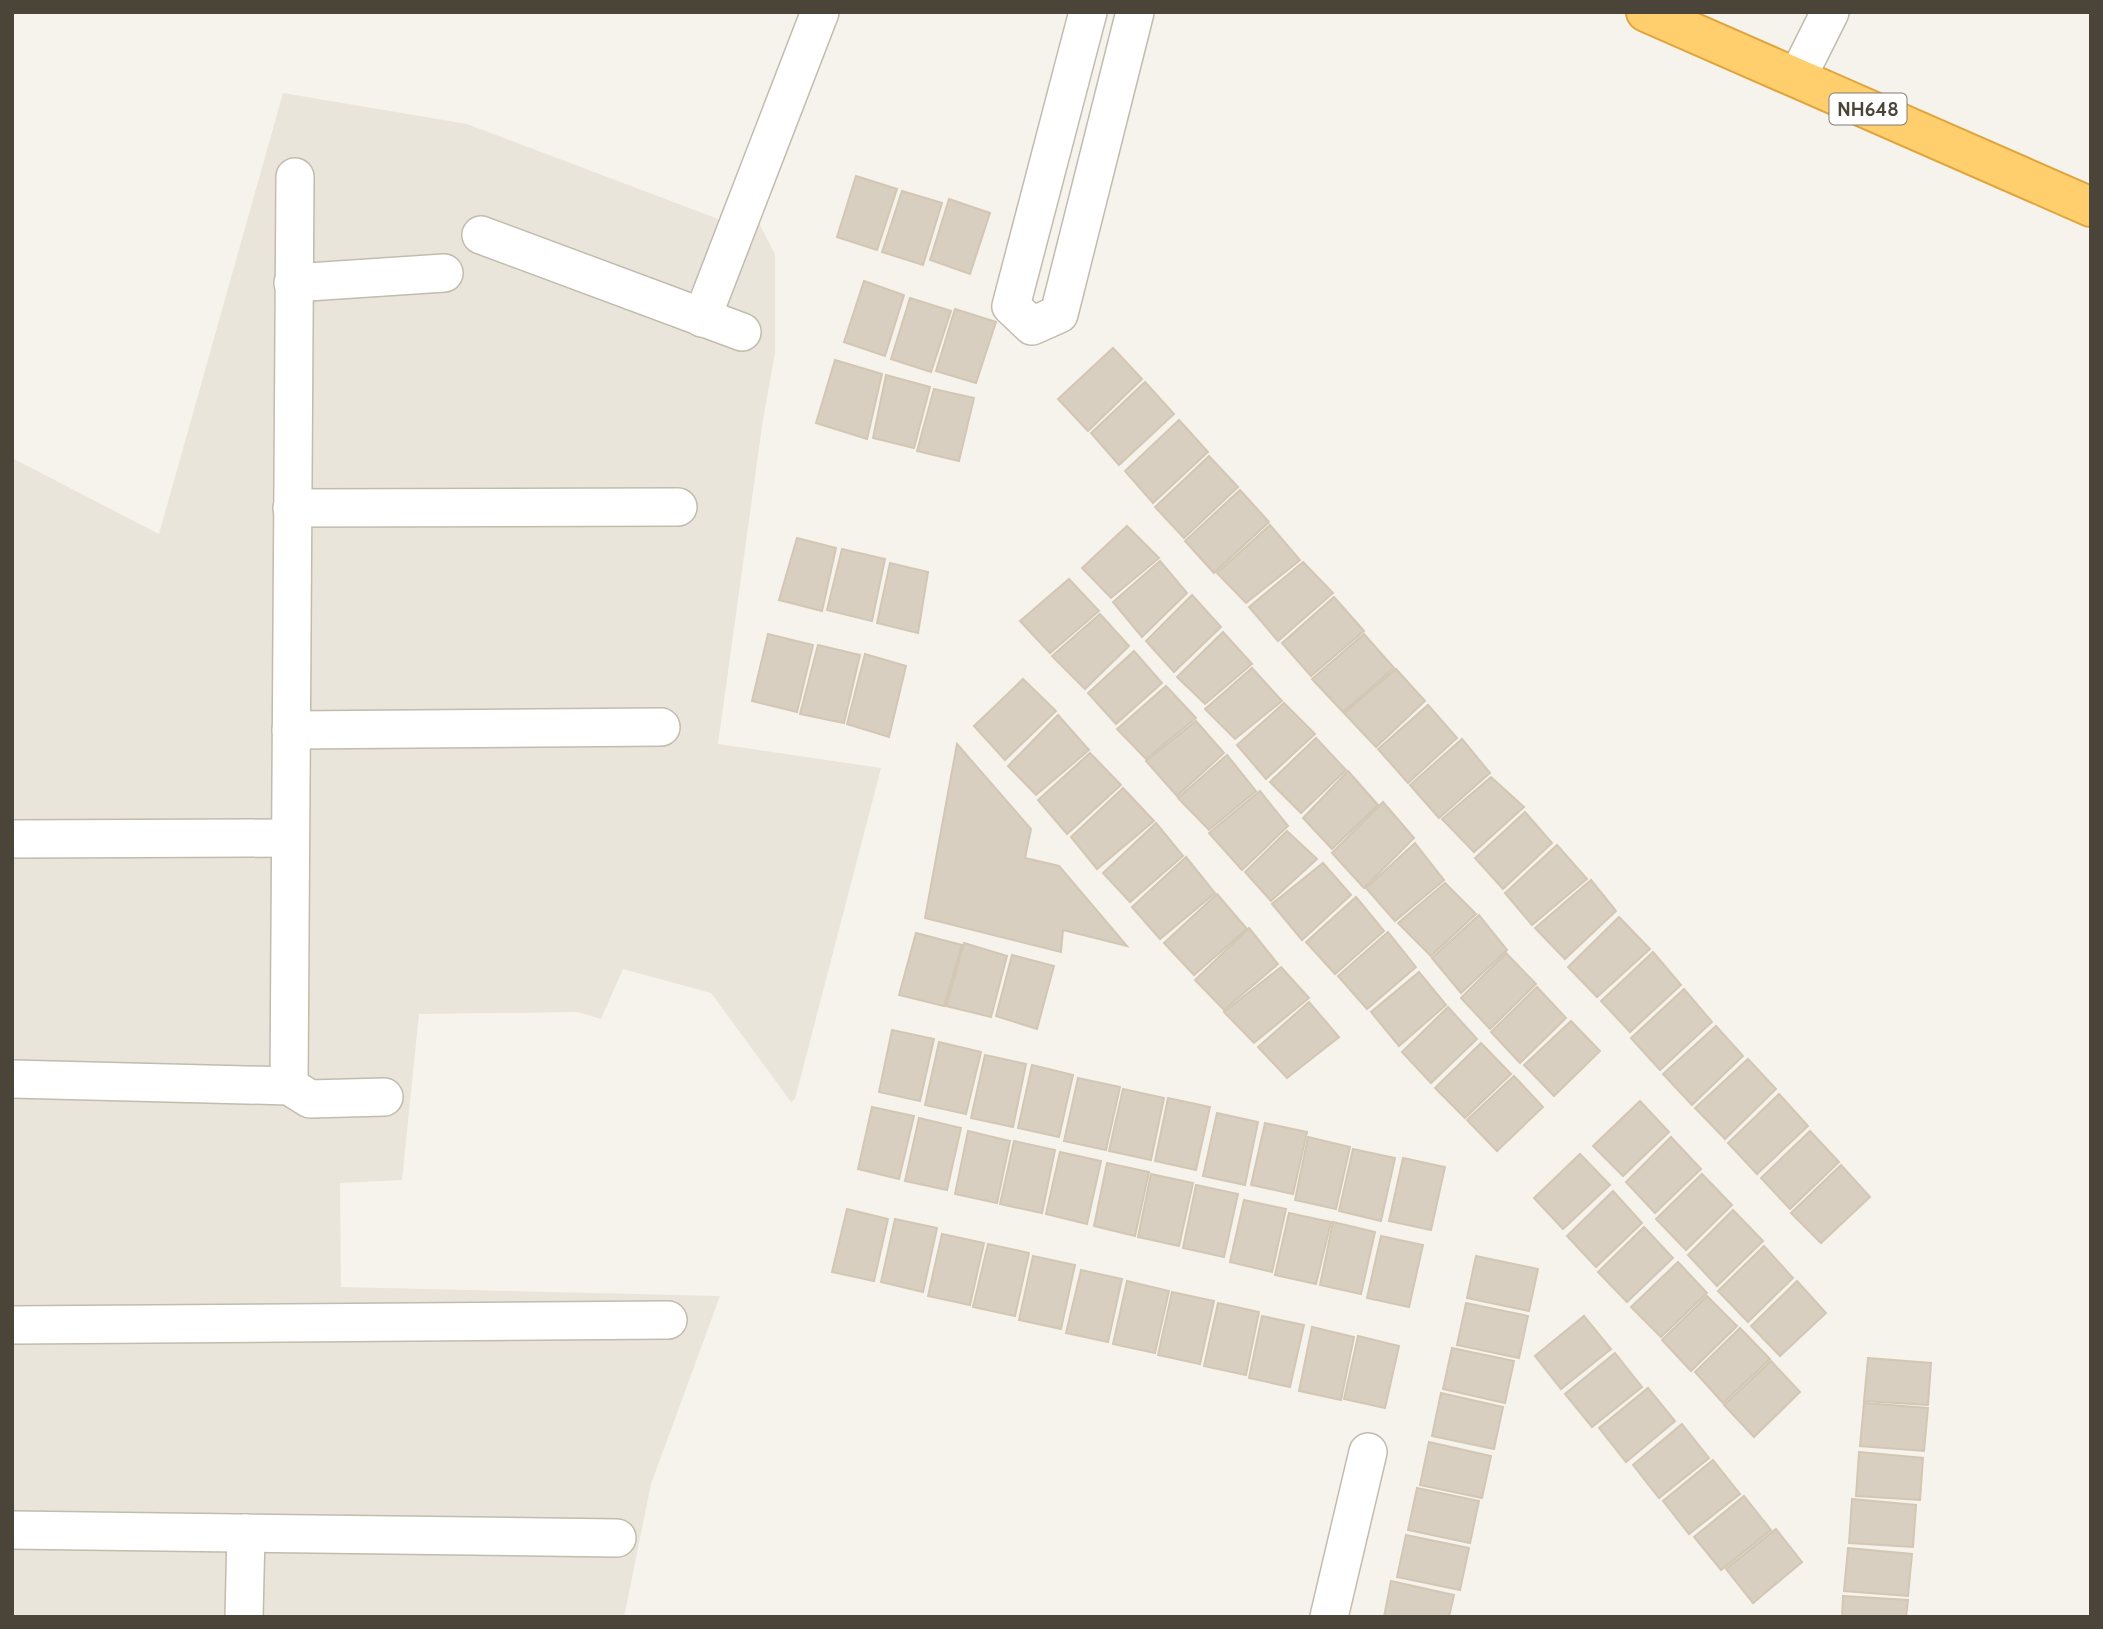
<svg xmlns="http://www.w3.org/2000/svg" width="2103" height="1629" font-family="Cabin,sans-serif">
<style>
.residential{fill:#eae5da}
.building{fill:#d8cfc1;stroke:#d3c7b4;stroke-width:2}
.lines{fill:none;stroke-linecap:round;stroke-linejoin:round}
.street-casing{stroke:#c2bbae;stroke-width:40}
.highway-casing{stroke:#e0a43c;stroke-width:42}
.street{stroke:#fff;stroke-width:37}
.highway{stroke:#ffcf6e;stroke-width:38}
.labels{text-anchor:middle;stroke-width:5;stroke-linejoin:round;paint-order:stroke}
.shield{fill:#fff;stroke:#817c74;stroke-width:2}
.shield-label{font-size:19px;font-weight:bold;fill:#4b4439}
</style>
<rect width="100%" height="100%" fill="#f6f3ec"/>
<path class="residential" d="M283,93L467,124L721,220L754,214L775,254V354L763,419L718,744L881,768L795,1099L791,1102L711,993L623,969L601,1019L578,1012L419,1014L402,1180L340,1183L341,1287L720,1296L651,1484L624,1617H12V458L159,534Z"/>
<g class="building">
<path d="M856,176L897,189L877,250L837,237Z"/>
<path d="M902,191L942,203L923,265L882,252Z"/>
<path d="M949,199L990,213L970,274L930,260Z"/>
<path d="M864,281L904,295L885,356L844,342Z"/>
<path d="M910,298L951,311L931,372L891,359Z"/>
<path d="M955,309L996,322L976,383L936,371Z"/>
<path d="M1113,348L1142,379L1088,431L1058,399Z"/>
<path d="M835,360L882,374L867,439L816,423Z"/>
<path d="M886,375L930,387L914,448L873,438Z"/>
<path d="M1145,382L1174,414L1119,465L1091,433Z"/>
<path d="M934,389L974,398L959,461L917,451Z"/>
<path d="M1179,420L1208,452L1153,503L1125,471Z"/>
<path d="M1209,456L1238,487L1184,538L1155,507Z"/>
<path d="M1240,490L1269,522L1214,573L1185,541Z"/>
<path d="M1270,525L1300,560L1246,603L1217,573Z"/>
<path d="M1127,526L1159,558L1111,598L1082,568Z"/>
<path d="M797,538L836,548L822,611L779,600Z"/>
<path d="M842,549L885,559L872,621L827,610Z"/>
<path d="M1160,561L1187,593L1142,637L1113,602Z"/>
<path d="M1303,562L1333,593L1278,641L1249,607Z"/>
<path d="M890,563L928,572L918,633L877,623Z"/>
<path d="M1069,579L1099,611L1050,653L1020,621Z"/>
<path d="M1192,595L1221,627L1174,672L1146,641Z"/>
<path d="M1334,597L1364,631L1311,676L1282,643Z"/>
<path d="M1100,614L1129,646L1085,689L1052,656Z"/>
<path d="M1223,632L1252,664L1205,704L1177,677Z"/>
<path d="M768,634L813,645L797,712L752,701Z"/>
<path d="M1364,634L1394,668L1343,712L1312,679Z"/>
<path d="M818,645L860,655L844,723L800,714Z"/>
<path d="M1134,651L1162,683L1116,724L1088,693Z"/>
<path d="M865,654L906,666L889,737L847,724Z"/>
<path d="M1252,668L1282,701L1235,739L1205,709Z"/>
<path d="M1396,669L1425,701L1376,747L1344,713Z"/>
<path d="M1023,679L1056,711L1005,760L974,726Z"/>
<path d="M1166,686L1196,718L1146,759L1117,729Z"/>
<path d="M1284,703L1315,734L1266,779L1237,745Z"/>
<path d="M1428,705L1457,738L1408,783L1378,749Z"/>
<path d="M1058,715L1089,750L1036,795L1008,766Z"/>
<path d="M1196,721L1224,753L1177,796L1146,761Z"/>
<path d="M1316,738L1346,770L1301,813L1270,782Z"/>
<path d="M1462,739L1490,773L1439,818L1410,785Z"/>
<path d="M957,744L1031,829L1025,858L1059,866L1127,946L1063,930L1061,952L925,918Z"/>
<path d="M1090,753L1121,785L1067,834L1038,800Z"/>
<path d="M1227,755L1256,791L1209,830L1178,798Z"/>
<path d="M1348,771L1378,805L1332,849L1303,818Z"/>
<path d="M1491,777L1524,807L1474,852L1442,819Z"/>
<path d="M1123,788L1154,821L1097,869L1071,837Z"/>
<path d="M1260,791L1288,826L1242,870L1209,833Z"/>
<path d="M1383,802L1414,838L1364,888L1332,853Z"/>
<path d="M1525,812L1552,843L1503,889L1475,858Z"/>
<path d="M1156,823L1183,856L1130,902L1103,873Z"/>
<path d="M1287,831L1317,859L1271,901L1245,872Z"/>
<path d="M1415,843L1444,880L1395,921L1366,888Z"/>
<path d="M1557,845L1587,879L1532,925L1505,893Z"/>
<path d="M1186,857L1215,893L1160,939L1132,907Z"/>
<path d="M1323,863L1351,895L1302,940L1272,904Z"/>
<path d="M1591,880L1616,911L1565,959L1535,928Z"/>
<path d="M1445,883L1476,914L1431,956L1398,923Z"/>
<path d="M1217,894L1247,929L1194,975L1164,943Z"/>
<path d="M1356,897L1384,931L1335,974L1306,942Z"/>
<path d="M1479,915L1507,950L1461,993L1432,958Z"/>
<path d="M1619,917L1650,949L1597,997L1568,967Z"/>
<path d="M1249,928L1278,964L1224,1010L1195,980Z"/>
<path d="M1388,932L1416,967L1367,1009L1338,976Z"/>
<path d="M916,933L962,945L944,1006L899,995Z"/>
<path d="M964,943L1007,956L991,1017L946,1006Z"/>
<path d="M1653,952L1681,985L1630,1032L1601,1001Z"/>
<path d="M1506,953L1536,984L1490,1029L1461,998Z"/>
<path d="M1012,955L1054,966L1037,1029L996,1016Z"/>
<path d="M1281,967L1309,998L1254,1043L1224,1012Z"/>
<path d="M1419,972L1446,1005L1399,1046L1371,1012Z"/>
<path d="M1537,987L1566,1018L1520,1063L1491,1032Z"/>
<path d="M1684,989L1712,1022L1660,1070L1631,1038Z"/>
<path d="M1309,1002L1339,1037L1287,1078L1258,1047Z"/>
<path d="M1448,1007L1477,1039L1431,1083L1402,1052Z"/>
<path d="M1571,1021L1600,1051L1554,1096L1524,1065Z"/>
<path d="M1716,1026L1743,1056L1692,1105L1663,1074Z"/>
<path d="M892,1030L934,1039L920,1101L879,1092Z"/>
<path d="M939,1042L981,1052L966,1114L925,1105Z"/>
<path d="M1481,1043L1511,1074L1465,1118L1435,1088Z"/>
<path d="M985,1055L1026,1064L1013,1127L971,1118Z"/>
<path d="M1748,1059L1776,1089L1725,1139L1695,1108Z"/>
<path d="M1032,1065L1073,1075L1059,1137L1018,1128Z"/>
<path d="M1514,1076L1543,1107L1497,1151L1467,1120Z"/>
<path d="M1078,1078L1120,1087L1106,1150L1064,1141Z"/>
<path d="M1123,1089L1164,1098L1151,1160L1109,1151Z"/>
<path d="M1779,1094L1808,1126L1757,1174L1728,1143Z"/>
<path d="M1168,1098L1210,1107L1196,1170L1155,1161Z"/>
<path d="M1640,1101L1669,1132L1623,1176L1593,1146Z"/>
<path d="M872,1107L914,1116L899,1179L858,1169Z"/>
<path d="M1217,1113L1258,1122L1245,1185L1203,1176Z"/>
<path d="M919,1118L961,1128L947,1190L905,1181Z"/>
<path d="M1265,1123L1307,1132L1293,1194L1251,1185Z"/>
<path d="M968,1131L1010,1141L997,1203L955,1194Z"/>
<path d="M1810,1131L1839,1162L1790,1209L1761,1178Z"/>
<path d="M1308,1137L1350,1147L1336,1209L1295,1200Z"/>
<path d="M1671,1137L1701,1169L1655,1213L1626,1182Z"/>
<path d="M1014,1141L1055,1150L1042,1213L1000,1204Z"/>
<path d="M1353,1149L1395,1158L1381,1221L1339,1211Z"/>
<path d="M1060,1152L1101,1161L1087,1224L1046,1214Z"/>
<path d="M1580,1154L1610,1185L1563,1229L1534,1198Z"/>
<path d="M1403,1158L1445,1167L1431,1230L1389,1221Z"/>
<path d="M1107,1163L1149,1172L1135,1236L1094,1226Z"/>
<path d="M1841,1165L1870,1197L1821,1243L1791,1213Z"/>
<path d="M1151,1174L1193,1183L1179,1246L1138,1237Z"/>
<path d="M1702,1174L1732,1205L1686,1250L1656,1219Z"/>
<path d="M1196,1185L1238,1194L1224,1257L1183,1248Z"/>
<path d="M1613,1191L1642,1223L1596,1267L1567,1236Z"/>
<path d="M1244,1200L1286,1209L1272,1272L1230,1262Z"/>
<path d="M847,1209L888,1219L874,1281L832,1272Z"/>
<path d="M1733,1210L1763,1241L1717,1286L1688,1255Z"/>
<path d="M1289,1213L1331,1222L1316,1284L1275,1275Z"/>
<path d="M895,1219L937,1228L923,1292L881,1282Z"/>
<path d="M1333,1222L1375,1232L1361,1294L1320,1285Z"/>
<path d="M1644,1227L1673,1258L1627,1302L1598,1272Z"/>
<path d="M942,1234L984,1243L970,1305L928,1296Z"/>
<path d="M1381,1236L1423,1245L1409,1307L1367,1298Z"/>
<path d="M988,1244L1029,1253L1015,1316L973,1307Z"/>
<path d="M1764,1246L1793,1278L1748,1322L1718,1291Z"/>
<path d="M1033,1256L1075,1265L1061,1329L1019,1320Z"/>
<path d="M1476,1256L1538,1269L1529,1311L1467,1298Z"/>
<path d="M1678,1262L1707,1293L1661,1337L1631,1307Z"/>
<path d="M1081,1270L1122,1279L1108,1342L1066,1333Z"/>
<path d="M1127,1281L1169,1291L1155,1353L1113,1344Z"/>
<path d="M1797,1281L1826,1313L1780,1356L1751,1326Z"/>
<path d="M1172,1292L1214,1301L1200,1364L1158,1355Z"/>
<path d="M1707,1296L1737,1326L1691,1371L1662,1340Z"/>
<path d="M1218,1303L1259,1312L1246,1375L1204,1366Z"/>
<path d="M1466,1303L1528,1316L1519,1358L1457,1345Z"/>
<path d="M1262,1316L1304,1325L1290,1387L1249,1378Z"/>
<path d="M1584,1316L1611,1349L1561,1389L1535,1356Z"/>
<path d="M1312,1327L1354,1337L1341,1400L1299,1391Z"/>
<path d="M1740,1328L1770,1359L1723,1403L1695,1372Z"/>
<path d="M1358,1336L1399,1346L1385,1408L1344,1399Z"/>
<path d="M1452,1348L1514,1361L1505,1403L1443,1389Z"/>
<path d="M1615,1353L1642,1387L1592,1427L1565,1394Z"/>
<path d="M1868,1358L1931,1363L1928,1405L1864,1401Z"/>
<path d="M1771,1361L1800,1392L1754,1437L1724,1405Z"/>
<path d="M1648,1388L1675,1421L1626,1462L1599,1428Z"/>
<path d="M1441,1393L1503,1407L1494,1449L1432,1436Z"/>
<path d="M1864,1403L1928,1408L1924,1451L1860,1446Z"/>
<path d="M1682,1424L1709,1458L1659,1498L1633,1465Z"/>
<path d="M1429,1442L1491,1456L1482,1498L1420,1485Z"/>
<path d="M1859,1452L1923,1458L1920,1500L1856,1496Z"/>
<path d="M1713,1460L1740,1494L1689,1534L1663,1501Z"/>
<path d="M1417,1488L1479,1501L1470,1543L1408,1530Z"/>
<path d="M1744,1496L1771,1530L1721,1570L1694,1537Z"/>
<path d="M1852,1499L1916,1505L1913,1547L1849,1543Z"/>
<path d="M1776,1529L1802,1562L1753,1603L1726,1569Z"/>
<path d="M1406,1535L1469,1548L1460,1590L1397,1577Z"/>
<path d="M1848,1548L1912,1554L1908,1596L1844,1591Z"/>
<path d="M1391,1581L1454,1595L1449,1617H1384Z"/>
<path d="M1843,1596L1908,1600L1906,1617H1842Z"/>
</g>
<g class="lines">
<g class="street-casing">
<g id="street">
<path d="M1088,12L1011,306L1032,326L1059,314L1135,12"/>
<path d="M1797,78L1830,12"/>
<path d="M481,235L742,332"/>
<path d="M293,283L444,273"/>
<path d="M702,318L820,12"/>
<path d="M292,508L678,507"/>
<path d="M291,730L661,727"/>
<path d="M12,839L290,838"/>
<path d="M12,1079L289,1086L310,1099L384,1097"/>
<path d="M289,1086L295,177"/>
<path d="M12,1325L668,1320"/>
<path d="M12,1530L617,1538"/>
<path d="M244,1617L246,1533"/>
<path d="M1329,1617L1368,1452"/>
</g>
</g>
<g class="highway-casing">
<path id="highway" d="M1646,12L2091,207"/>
</g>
<use href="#street" class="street"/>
<use href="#highway" class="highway"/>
</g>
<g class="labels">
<rect class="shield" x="1829.5" y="93.5" width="77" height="31" rx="5"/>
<g class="shield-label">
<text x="1868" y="116">NH648</text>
</g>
</g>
<rect width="2103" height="1629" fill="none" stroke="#4b4439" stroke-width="28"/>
</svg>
